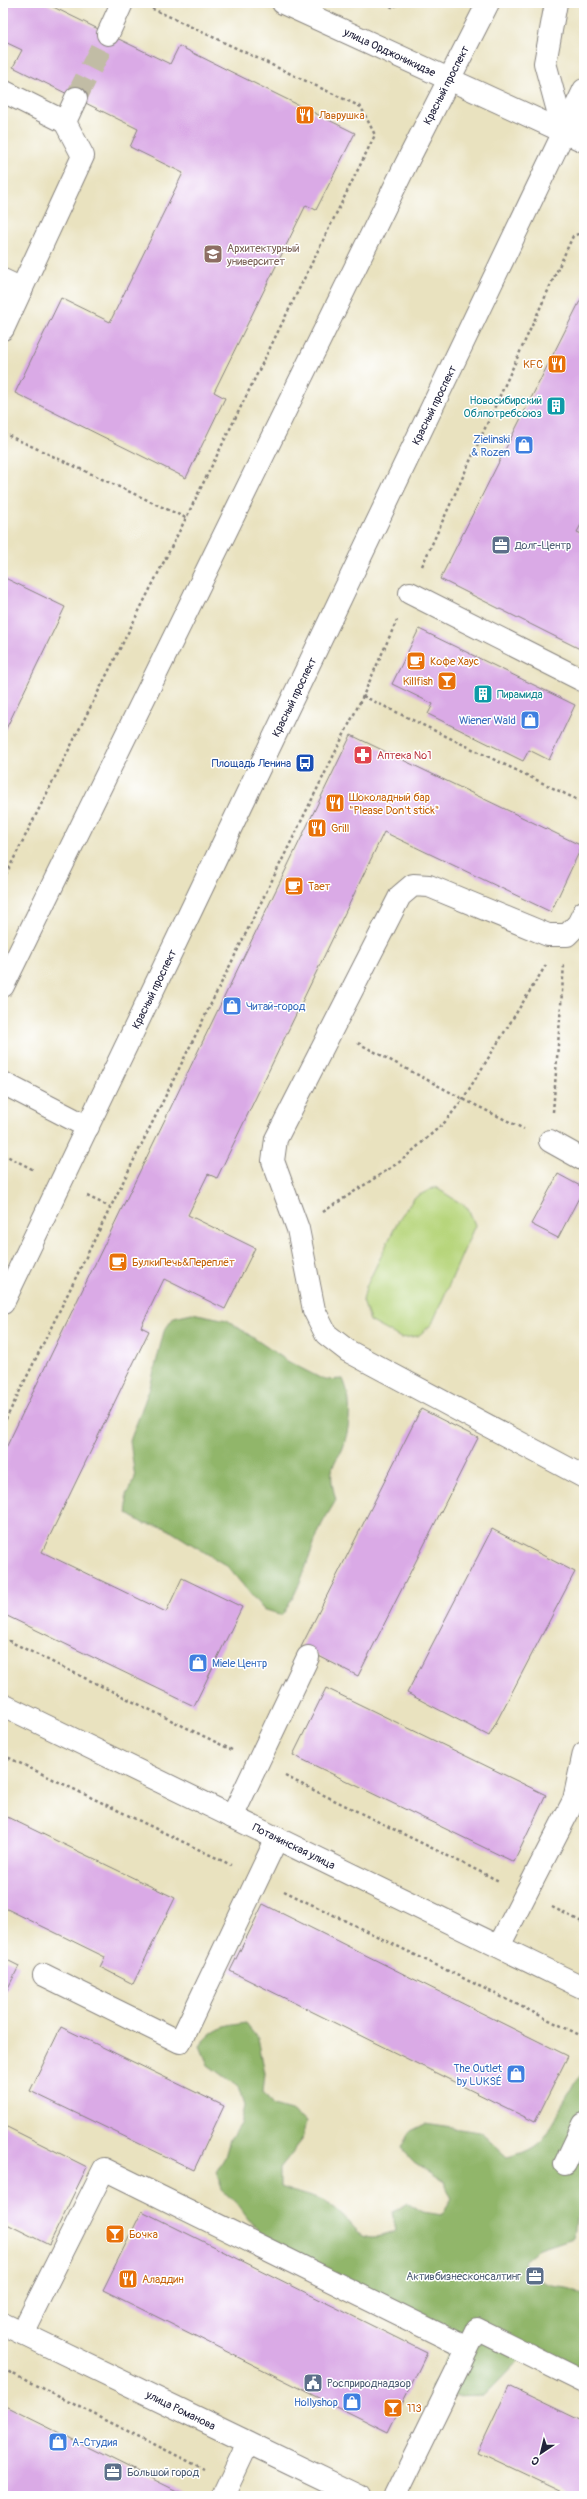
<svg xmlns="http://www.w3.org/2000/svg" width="587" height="2499" font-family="Pangolin,sans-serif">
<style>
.green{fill:#b7d57b;stroke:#6c7c5b}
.forest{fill:#91b66b;stroke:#5a6c53}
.building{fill:#daaae6}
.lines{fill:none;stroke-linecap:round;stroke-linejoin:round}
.minor-tunnel{stroke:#c1bca5;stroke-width:22;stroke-dasharray:22 11;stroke-linecap:butt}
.minor-casing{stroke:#86827d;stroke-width:24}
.major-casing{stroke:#86827d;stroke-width:24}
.path{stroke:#86827d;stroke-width:2.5;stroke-dasharray:3 3;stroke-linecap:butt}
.minor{stroke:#fff;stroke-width:22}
.major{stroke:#fff;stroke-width:22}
.labels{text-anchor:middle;stroke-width:3;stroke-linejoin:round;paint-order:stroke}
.street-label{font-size:11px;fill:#22223b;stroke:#fff}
.food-label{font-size:11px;fill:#c56008;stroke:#fff;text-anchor:start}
.education-label{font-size:11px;fill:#785e54;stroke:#fff;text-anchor:start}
.culture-label{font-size:11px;fill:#0d838f;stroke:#fff;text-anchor:end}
.shop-label{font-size:11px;fill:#366cbe;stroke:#fff;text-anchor:end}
.service-label{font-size:11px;fill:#4e5e75;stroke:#fff;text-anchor:start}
.health-label{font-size:11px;fill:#be3a42;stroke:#fff;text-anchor:start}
.transit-label{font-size:11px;fill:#164399;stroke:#fff;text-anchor:end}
</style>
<rect width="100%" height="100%" fill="#fff"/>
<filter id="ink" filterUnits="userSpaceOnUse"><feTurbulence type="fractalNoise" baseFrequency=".025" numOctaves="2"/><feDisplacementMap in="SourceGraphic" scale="8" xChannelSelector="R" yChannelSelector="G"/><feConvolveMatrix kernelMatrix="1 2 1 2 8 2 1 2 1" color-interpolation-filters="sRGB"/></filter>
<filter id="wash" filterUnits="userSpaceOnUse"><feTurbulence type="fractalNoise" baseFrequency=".012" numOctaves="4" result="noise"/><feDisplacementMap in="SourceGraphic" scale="16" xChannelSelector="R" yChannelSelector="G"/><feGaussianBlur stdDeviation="0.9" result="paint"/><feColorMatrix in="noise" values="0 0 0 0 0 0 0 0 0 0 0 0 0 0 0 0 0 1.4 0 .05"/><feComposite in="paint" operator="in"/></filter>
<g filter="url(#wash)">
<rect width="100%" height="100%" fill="#e9e2bf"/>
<path class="green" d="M435,1187L468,1208L475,1225L432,1324L418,1336L401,1338L370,1321L363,1301L366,1287L399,1219L414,1198Z"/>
<g class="forest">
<path d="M192,1313L227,1320L289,1362L324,1380L343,1379C353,1401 350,1426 343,1448C341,1454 336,1458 334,1464C329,1475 333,1489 336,1500C330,1511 322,1522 318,1533C307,1561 300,1591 282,1615L263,1609L227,1566L164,1527L144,1524L128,1514L126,1495L135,1478L130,1441L150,1387L164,1331L174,1317Z"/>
<path d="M246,2023L258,2038L265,2073L263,2092L273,2106L291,2111L306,2122L302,2140L280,2168V2187C297,2194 317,2196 332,2206C359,2225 355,2248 396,2231L392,2212L407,2202L423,2212L442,2215L452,2199L444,2182L414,2162L401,2148L409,2132L425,2124L480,2132L507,2157C555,2147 549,2121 572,2088C575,2082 578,2077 584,2074V2179L580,2186L583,2204L575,2220L573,2238L537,2250L524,2261C531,2271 540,2282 552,2285C569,2288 568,2285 584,2295V2388L523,2356L485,2395L448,2396L431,2388L441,2373L448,2355L439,2339L285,2261L258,2232L236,2203L222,2190L216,2172L225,2157L230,2139L240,2124L244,2106L238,2087L208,2065L200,2046C214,2028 224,2026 246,2023Z"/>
</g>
<g id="blocks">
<g class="building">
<path d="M3,3H45L170,64L179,46L355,133L316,210L306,205L214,392L225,398L186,478L15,393L61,298L110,322L183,173L130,147L138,129L13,67L22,50L3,41Z"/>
<path d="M584,293V519L577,532L584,535V651L440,579Z"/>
<path d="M3,577L65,607L3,735Z"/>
<path d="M419,629L575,705L549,760L529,750L523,761L428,714L433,704L392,684Z"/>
<path d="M351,735L582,846L551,912L384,832L217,1178L208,1174L188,1215L255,1248L225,1309L164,1279L141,1327L149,1331L42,1552L166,1612L182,1578L242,1607L194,1706L3,1614V1454Z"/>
<path d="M558,1174L584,1188L558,1238L531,1224Z"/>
<path d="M421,1409L478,1438L358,1676L301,1647Z"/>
<path d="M492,1529L575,1572L489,1736L407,1693Z"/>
<path d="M326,1688L546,1795L514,1862L293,1755Z"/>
<path d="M3,1815L175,1898L133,1984L100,1967L105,1957L3,1907Z"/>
<path d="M263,1904L568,2056L535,2122L230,1971Z"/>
<path d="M3,1958L19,1966L3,1998Z"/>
<path d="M61,2027L224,2106L194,2170L30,2091Z"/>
<path d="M3,2125L87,2167L49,2245L3,2222Z"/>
<path d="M142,2211L427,2353L388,2432L103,2290Z"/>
<path d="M509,2386L584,2422V2496H571L478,2452Z"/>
<path d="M3,2405L187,2496H3Z"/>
</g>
</g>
</g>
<g filter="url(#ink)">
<use href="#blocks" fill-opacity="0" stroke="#86827d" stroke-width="1"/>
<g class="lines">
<path class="minor-tunnel" d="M76,98L108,34"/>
<g class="minor-casing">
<g id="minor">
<path d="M108,34L122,3"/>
<path d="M3,91L65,122L76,98"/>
<path d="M564,133L584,120"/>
<path d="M3,280L22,289"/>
<path d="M3,329L83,156L65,122"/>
<path d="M410,593L584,681"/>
<path d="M584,912L578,924L567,935H548L429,886L413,885L400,896L276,1139L273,1161L298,1229L314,1310L326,1334L348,1351L584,1477"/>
<path d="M3,1083L88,1127"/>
<path d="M550,1141L584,1160"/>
<path d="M3,1705L584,1988"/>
<path d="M232,1817L308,1657"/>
<path d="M499,1946L574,1800L584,1753"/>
<path d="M44,1975L180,2042L277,1838"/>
<path d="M565,2164L584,2124"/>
<path d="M3,2324L359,2496"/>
<path d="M22,2333L104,2169L467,2348"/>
<path d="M223,2496L248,2443"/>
<path d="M395,2496L477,2329L584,2382"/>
</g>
</g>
<g class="major-casing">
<g id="major">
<path d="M283,3L584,141"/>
<path d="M556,3L545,63L564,133"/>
<path d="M3,986L406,164L488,3"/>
<path d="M3,1303L584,90"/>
</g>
</g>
<g class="path">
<path d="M385,3L394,8L397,3"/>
<path d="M3,433L186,518"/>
<path d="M422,566L573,236L584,232"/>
<path d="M363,696L584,803"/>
<path d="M3,880L186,518L375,135L361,107L151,8"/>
<path d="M358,1043L463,1099L524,1129"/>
<path d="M553,1112L564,965"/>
<path d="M3,1154L34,1170"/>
<path d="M87,1196L110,1207"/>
<path d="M323,1212L401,1161L445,1122L463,1099L546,965"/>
<path d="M3,1425L363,696L397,620"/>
<path d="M3,1638L232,1750"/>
<path d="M3,1755L231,1865"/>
<path d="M285,1776L499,1881"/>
<path d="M284,1891L584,2037"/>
<path d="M552,1907L584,1923"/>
<path d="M3,2369L204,2469"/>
</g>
<use href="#minor" class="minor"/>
<use href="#major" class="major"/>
</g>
</g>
<defs>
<g id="restaurant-square" transform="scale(1)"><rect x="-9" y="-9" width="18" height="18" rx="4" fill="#e8710a" stroke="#fff"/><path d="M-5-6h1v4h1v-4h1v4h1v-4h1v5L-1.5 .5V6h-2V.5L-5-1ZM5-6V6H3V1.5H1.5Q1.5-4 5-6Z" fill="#fff"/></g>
<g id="university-square" transform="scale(1)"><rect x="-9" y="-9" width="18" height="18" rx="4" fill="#8d6e63" stroke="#fff"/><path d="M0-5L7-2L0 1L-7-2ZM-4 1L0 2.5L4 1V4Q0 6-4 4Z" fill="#fff"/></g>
<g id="building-square" transform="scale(1)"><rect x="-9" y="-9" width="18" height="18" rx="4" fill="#0f9aa8" stroke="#fff"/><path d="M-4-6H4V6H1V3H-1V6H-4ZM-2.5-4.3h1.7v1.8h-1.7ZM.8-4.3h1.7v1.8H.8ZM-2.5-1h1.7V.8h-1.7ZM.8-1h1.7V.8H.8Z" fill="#fff"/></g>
<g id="shop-square" transform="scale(1)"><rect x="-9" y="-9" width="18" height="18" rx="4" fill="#3f7fe0" stroke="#fff"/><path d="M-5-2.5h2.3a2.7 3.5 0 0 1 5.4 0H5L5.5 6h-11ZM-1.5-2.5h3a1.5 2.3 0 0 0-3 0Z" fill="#fff"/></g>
<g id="office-square" transform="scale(1)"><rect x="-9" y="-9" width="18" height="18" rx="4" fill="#5c6f8a" stroke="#fff"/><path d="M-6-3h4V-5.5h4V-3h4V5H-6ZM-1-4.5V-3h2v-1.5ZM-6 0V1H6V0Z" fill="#fff"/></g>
<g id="cafe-square" transform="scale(1)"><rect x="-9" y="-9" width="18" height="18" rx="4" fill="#e8710a" stroke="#fff"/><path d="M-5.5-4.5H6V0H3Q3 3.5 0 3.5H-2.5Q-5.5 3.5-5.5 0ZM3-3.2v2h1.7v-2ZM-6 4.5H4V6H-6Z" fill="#fff"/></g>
<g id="bar-square" transform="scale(1)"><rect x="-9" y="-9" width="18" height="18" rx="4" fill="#e8710a" stroke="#fff"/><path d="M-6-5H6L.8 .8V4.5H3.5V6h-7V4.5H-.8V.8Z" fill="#fff"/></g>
<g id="pharmacy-square" transform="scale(1)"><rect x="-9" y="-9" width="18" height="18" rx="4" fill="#e0444e" stroke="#fff"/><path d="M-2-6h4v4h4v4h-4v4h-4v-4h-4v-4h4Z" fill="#fff"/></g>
<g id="bus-square" transform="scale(1)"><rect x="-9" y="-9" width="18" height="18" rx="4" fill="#1a4fb4" stroke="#fff"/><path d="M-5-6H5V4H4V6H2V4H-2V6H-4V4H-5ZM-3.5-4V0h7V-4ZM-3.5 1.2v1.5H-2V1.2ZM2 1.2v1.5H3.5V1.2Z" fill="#fff"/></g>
<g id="civic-square" transform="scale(1)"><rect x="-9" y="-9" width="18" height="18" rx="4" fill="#5c6f8a" stroke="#fff"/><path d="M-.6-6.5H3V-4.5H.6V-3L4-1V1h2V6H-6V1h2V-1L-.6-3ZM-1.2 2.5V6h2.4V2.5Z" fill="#fff"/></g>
</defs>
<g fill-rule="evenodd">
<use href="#restaurant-square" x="305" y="115"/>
<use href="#university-square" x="213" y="254"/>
<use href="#restaurant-square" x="557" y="364"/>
<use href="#building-square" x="556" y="406"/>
<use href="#shop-square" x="524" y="445"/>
<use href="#office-square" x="501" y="545"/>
<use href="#cafe-square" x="416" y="661"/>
<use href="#bar-square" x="447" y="681"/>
<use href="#building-square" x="483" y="694"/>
<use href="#shop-square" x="530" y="720"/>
<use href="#pharmacy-square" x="363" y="755"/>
<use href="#bus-square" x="305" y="763"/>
<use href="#restaurant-square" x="335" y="803"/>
<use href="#restaurant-square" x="317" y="828"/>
<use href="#cafe-square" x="294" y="886"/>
<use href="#shop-square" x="232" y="1006"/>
<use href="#cafe-square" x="118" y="1262"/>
<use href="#shop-square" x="198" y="1663"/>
<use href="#shop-square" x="516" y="2074"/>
<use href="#bar-square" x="115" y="2234"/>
<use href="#office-square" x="535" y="2276"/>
<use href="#restaurant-square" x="128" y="2279"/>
<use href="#civic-square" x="313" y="2383"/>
<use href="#shop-square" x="352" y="2402"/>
<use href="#bar-square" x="393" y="2408"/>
<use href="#shop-square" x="58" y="2442"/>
<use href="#office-square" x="113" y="2472"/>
</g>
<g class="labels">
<g class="street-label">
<text transform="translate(390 52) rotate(25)" y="4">улица Орджоникидзе</text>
<text transform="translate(446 85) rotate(-63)" y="4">Красный проспект</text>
<text transform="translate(434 405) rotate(-64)" y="4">Красный проспект</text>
<text transform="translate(294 697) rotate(-64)" y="4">Красный проспект</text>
<text transform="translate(154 989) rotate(-64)" y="4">Красный проспект</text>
<text transform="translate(294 1846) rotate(26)" y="4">Потанинская улица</text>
<text transform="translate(181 2410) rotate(26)" y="4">улица Романова</text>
</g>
<g class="food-label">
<text x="319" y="119">Лаврушка</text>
<text x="543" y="368" text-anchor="end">KFC</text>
<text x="430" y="665">Кофе Хаус</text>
<text x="433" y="685" text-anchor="end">Killfish</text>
<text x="349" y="801">Шоколадный бар<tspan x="349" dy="13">"Please Don't stick"</tspan></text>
<text x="331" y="832">Grill</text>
<text x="308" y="890">Тает</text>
<text x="132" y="1266">БулкиПечь&amp;Переплёт</text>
<text x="129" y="2238">Бочка</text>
<text x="142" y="2283">Аладдин</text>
<text x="407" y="2412">113</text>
</g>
<g class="education-label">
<text x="227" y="252">Архитектурный<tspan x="227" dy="13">университет</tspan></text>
</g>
<g class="culture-label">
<text x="542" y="404">Новосибирский<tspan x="542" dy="13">Облпотребсоюз</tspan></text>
<text x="497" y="698" text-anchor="start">Пирамида</text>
</g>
<g class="shop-label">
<text x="510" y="443">Zielinski<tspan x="510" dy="13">&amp; Rozen</tspan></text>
<text x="516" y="724">Wiener Wald</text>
<text x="246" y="1010" text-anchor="start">Читай-город</text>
<text x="212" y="1667" text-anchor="start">Miele Центр</text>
<text x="502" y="2072">The Outlet<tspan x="502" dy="13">by LUKSÉ</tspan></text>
<text x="338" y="2406">Hollyshop</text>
<text x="72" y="2446" text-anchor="start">А-Студия</text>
</g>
<g class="service-label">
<text x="515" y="549">Долг-Центр</text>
<text x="521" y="2280" text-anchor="end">Активбизнесконсалтинг</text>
<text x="327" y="2387">Росприроднадзор</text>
<text x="127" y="2476">Большой город</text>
</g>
<g class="health-label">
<text x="377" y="759">Аптека №1</text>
</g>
<g class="transit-label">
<text x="291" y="767">Площадь Ленина</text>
</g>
</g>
<rect width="587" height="2499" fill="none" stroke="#fff" stroke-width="16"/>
<g transform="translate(541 2453) rotate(215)" stroke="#ffffff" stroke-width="3" paint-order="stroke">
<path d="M0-3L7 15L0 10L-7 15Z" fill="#22223b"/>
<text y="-6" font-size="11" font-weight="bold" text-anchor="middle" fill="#22223b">С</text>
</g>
</svg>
